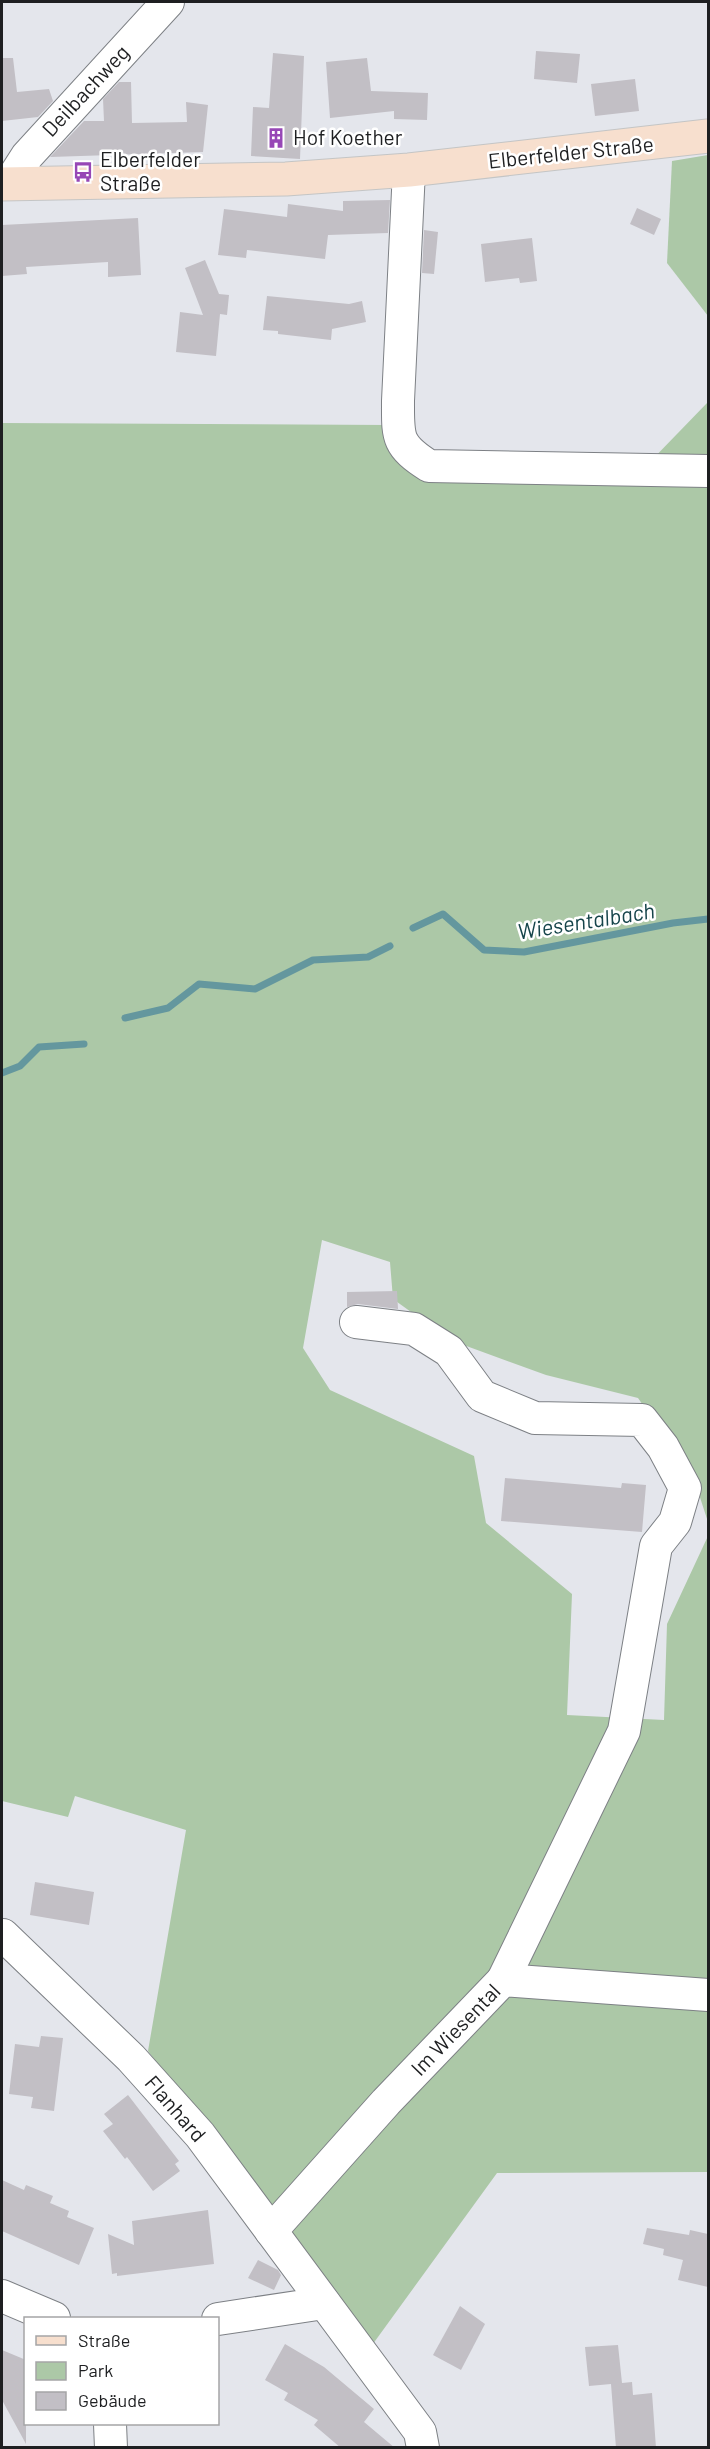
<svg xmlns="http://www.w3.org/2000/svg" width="710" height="2449" font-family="Barlow,sans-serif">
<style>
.green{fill:#acc8a7}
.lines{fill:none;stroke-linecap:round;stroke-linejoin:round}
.stream{stroke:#64979e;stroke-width:7}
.building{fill:#c2bfc5}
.minor-casing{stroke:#7d8085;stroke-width:34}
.major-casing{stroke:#c4c5c5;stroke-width:35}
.minor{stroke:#fff;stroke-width:32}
.major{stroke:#f7dfce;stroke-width:33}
.labels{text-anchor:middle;stroke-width:5;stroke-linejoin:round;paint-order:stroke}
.street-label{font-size:21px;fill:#1e1f21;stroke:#fff}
.poi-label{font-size:21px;fill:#1e1f21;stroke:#fff;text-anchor:start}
.water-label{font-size:22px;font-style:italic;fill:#15444a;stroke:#fff}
</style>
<rect width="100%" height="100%" fill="#e4e6ec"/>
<g class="green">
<path d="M708,155V316L667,263L672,161Z"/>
<path d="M708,402V1522L694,1479L638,1398L546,1375L450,1340L393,1299L390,1262L322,1240L303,1348L330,1390L474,1456L486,1523L572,1594L567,1715L664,1720L667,1624L708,1536V2172L497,2173L370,2348L148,2051L186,1830L75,1796L68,1817L2,1801V423L388,425L430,459L646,466Z"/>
</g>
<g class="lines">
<g class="stream">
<path d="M413,928L443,914L484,950L524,952L673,923L708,919"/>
<path d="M125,1018L168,1008L199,984L255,989L313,960L368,957L390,946"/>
<path d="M2,1073L20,1066L39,1047L84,1044"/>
</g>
</g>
<g class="building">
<path d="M536,51L580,54L577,83L534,79Z"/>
<path d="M273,53L304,56L300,159L251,156L253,107L269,108Z"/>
<path d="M2,58H13L17,92L49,89L53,101L38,117L2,121Z"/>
<path d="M367,58L371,91L428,93L427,120L394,119V111L330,118L326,62Z"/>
<path d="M635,79L639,111L595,116L591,84Z"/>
<path d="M119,82H131L132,123L187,122L186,102L208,105L203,152L50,157L84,121H104L103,99Z"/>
<path d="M390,200L388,233L328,235L325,259L247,250L246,258L218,255L224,209L287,217L288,204L343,211V201Z"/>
<path d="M637,208L661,219L654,235L630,224Z"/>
<path d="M138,218L141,275L108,277V262L26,267L27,274L2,276V225Z"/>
<path d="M424,230L438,232L434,274L422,273Z"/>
<path d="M532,238L537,281L520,283L519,278L485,282L481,244Z"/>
<path d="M205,260L219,294L229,295L227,315L220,314L216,356L176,352L180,312L203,315L185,268Z"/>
<path d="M267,296L349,304L362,301L366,322L332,329L331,340L278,334V331L263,330Z"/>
<path d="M397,1291L398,1309L358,1304L347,1307V1292Z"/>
<path d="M505,1478L621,1488L622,1483L646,1485L642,1532L501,1521Z"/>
<path d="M35,1882L94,1892L89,1925L30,1915Z"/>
<path d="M41,2036L63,2038L54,2111L31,2108L33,2097L9,2094L15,2044L39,2047Z"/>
<path d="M128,2095L179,2161L175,2164L180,2171L153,2191L127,2157L125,2159L103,2131L113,2124L104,2114Z"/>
<path d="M2,2180L24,2190L26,2185L53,2196L50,2203L69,2211L67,2217L94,2228L79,2265L2,2231Z"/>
<path d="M208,2210L214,2264L117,2276V2273L112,2274L108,2234L134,2245L132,2221Z"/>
<path d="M647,2228L689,2235L690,2230L708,2234V2287L678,2280L683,2260L663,2255L664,2249L643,2244Z"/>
<path d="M258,2260L278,2270L281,2275L274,2290L248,2278Z"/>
<path d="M460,2306L485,2324L461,2370L433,2355Z"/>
<path d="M285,2344L324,2367L374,2409L364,2422L395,2448H341L314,2425L318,2420L284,2400L288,2393L265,2380Z"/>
<path d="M618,2345L622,2383L632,2382L633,2395L652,2393L656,2448H616L611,2384L589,2386L585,2347Z"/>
<path d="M2,2350L26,2360V2444L2,2400Z"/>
</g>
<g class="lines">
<g class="minor-casing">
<g id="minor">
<path d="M409,170L398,401C398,437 396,445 429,466L708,471"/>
<path d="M9,184L27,156L168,2"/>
<path d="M356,1322L414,1329L449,1351L482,1396L535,1418L642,1420L663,1447L685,1488L675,1522L656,1546L624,1731L503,1980"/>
<path d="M3,1935L131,2058L200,2135L420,2432L423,2448"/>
<path d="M271,2231L386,2102L503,1980L708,1995"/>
<path d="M2,2296L54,2318"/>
<path d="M218,2319L324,2303"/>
<path d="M110,2424L111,2448"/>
</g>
</g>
<g class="major-casing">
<path id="major" d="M2,184L286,179L409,170L708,136"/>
</g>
<use href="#minor" class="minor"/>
<use href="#major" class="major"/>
</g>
<defs>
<g id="building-bare" transform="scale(1.62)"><path d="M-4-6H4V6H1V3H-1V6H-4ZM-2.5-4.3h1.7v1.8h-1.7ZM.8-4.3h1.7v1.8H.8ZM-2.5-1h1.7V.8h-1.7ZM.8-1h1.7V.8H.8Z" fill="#9747b6" stroke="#fff" stroke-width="2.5" paint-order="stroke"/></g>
<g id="bus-bare" transform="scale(1.62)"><path d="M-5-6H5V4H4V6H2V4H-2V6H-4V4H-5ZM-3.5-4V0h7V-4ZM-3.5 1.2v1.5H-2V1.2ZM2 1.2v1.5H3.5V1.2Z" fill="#9747b6" stroke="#fff" stroke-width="2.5" paint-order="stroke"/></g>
</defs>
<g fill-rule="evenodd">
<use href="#building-bare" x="276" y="138"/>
<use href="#bus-bare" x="83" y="172"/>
</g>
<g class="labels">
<g class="street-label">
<text transform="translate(86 91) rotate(-47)" y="7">Deilbachweg</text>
<text transform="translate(571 153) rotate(-6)" y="7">Elberfelder Straße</text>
<text transform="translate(456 2030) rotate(-46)" y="7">Im Wiesental</text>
<text transform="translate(175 2109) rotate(49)" y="7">Flanhard</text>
</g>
<g class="poi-label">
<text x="293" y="145">Hof Koether</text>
<text x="100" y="167">Elberfelder<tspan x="100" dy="24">Straße</tspan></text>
</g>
<g class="water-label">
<text transform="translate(586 921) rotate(-9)" y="8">Wiesentalbach</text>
</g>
</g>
<rect width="710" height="2449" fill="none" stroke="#1e1f21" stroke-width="6"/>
<rect x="24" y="2317" width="195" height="108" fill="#ffffff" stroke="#a5a5a6" stroke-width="1.5"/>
<rect x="36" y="2336" width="30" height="9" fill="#f7dfce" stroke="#a5a5a6" stroke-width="1.5"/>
<text x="78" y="2347" font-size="18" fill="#1e1f21">Straße</text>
<rect x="36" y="2362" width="30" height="18" fill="#acc8a7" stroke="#a5a5a6" stroke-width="1.5"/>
<text x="78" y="2377" font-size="18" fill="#1e1f21">Park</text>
<rect x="36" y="2392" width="30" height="18" fill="#c2bfc5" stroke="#a5a5a6" stroke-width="1.5"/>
<text x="78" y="2407" font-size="18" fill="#1e1f21">Gebäude</text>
</svg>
